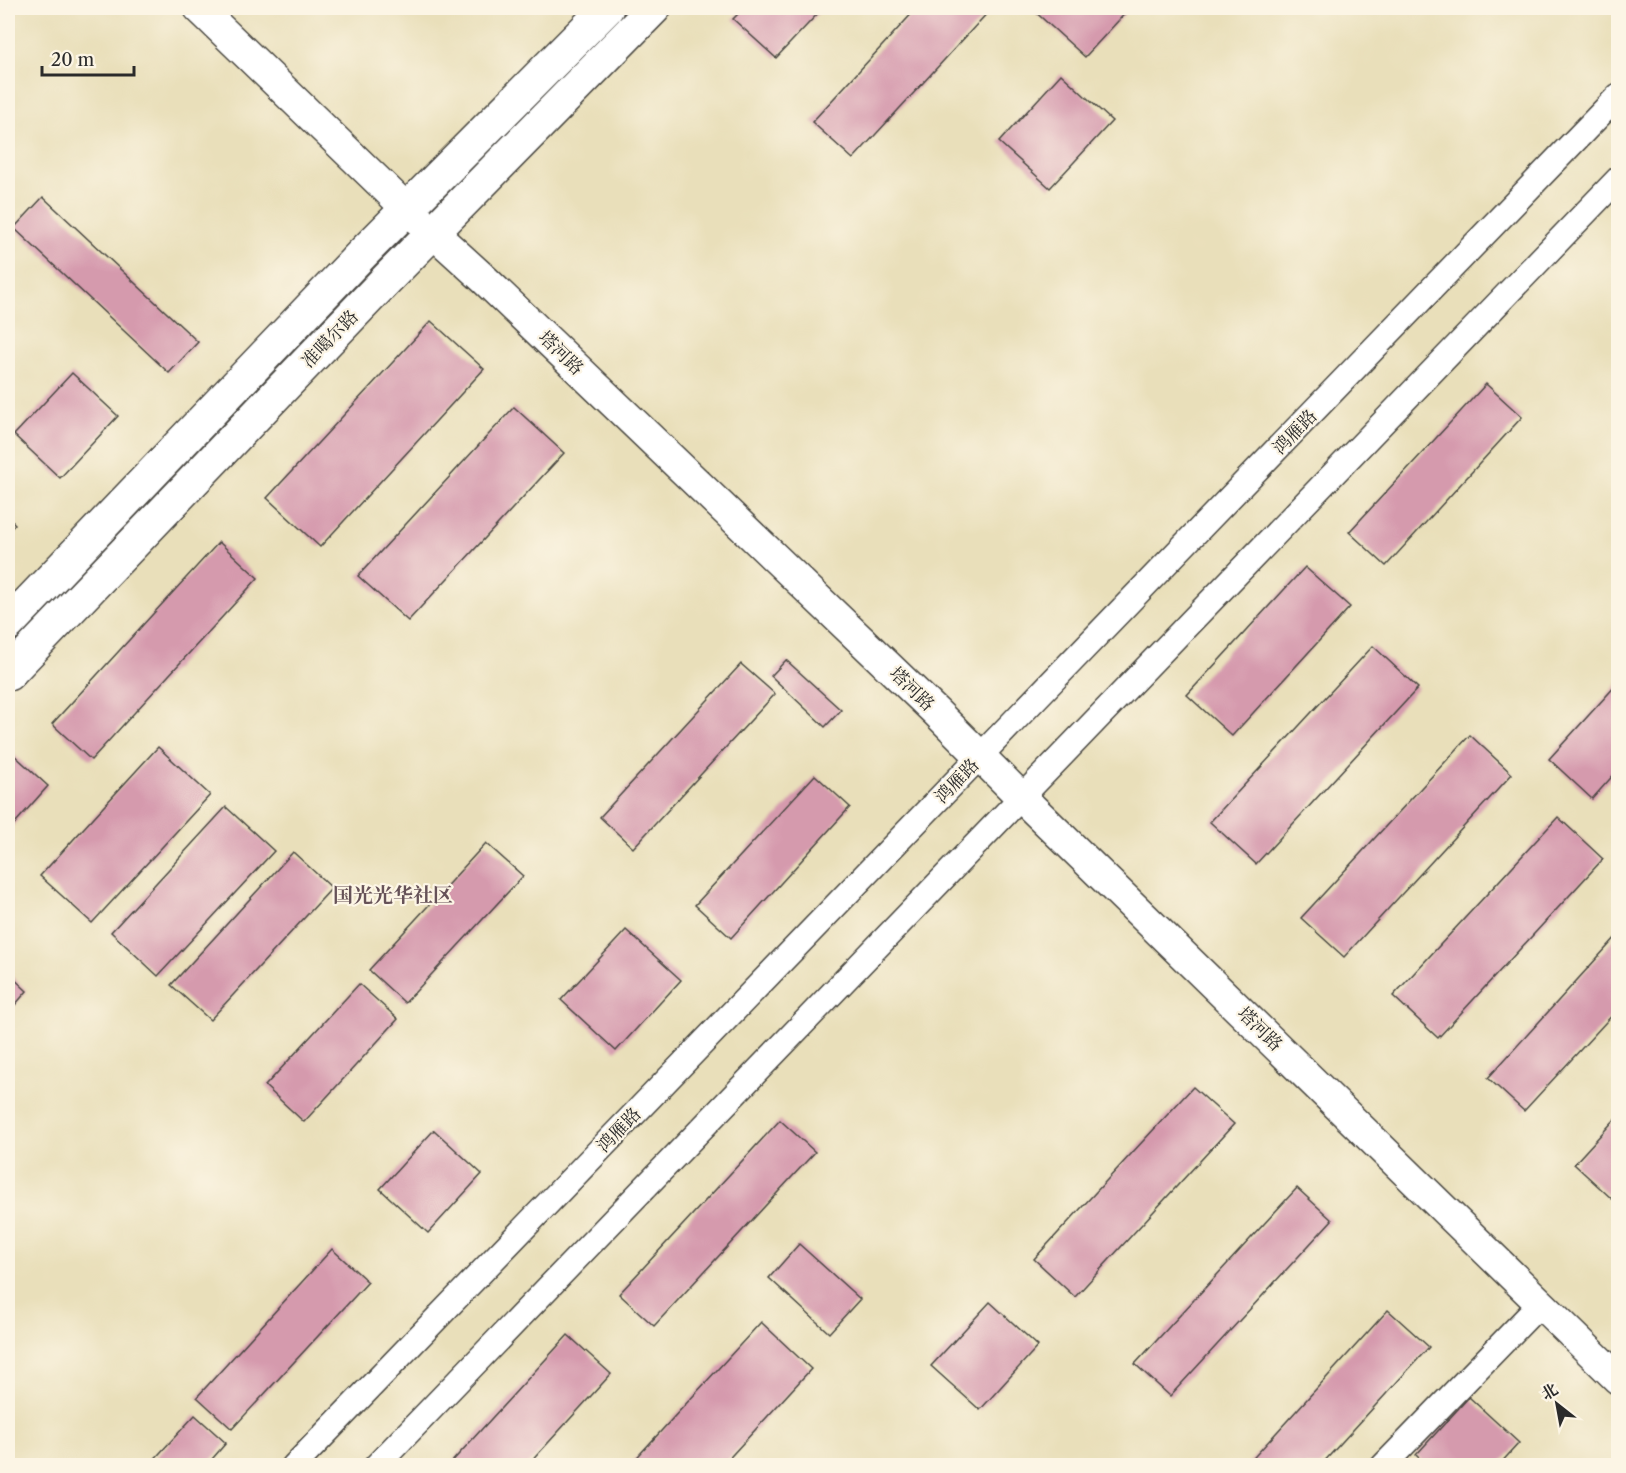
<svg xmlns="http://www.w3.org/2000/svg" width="1626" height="1473" font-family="'Libre Caslon Text','Noto Serif SC',serif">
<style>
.building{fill:#d59aad}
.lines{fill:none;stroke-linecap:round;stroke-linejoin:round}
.minor-casing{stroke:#484640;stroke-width:27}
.tertiary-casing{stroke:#484640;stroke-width:33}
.secondary-casing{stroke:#484640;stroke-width:36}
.minor{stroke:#fff;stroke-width:24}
.tertiary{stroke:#fff;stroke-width:30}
.secondary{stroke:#fff;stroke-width:33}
.labels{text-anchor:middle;stroke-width:4.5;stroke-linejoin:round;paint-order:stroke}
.street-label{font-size:18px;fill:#2b2b2b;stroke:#fcf5e5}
.neighbourhood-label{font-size:20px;font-weight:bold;fill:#665258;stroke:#fcf5e5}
</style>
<rect width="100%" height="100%" fill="#fcf5e5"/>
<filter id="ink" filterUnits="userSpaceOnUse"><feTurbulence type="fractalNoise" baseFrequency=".0167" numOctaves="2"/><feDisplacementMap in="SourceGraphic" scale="12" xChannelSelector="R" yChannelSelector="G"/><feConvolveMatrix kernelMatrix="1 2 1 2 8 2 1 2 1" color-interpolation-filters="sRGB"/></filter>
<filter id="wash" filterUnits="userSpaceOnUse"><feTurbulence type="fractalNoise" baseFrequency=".008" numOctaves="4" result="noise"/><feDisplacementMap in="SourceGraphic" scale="24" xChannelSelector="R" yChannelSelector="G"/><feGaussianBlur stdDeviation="1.35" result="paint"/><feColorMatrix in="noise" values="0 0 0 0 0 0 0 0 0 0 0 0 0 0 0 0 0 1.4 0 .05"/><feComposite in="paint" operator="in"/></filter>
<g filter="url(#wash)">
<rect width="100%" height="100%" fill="#e9dfba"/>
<g id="blocks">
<g class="building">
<path d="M744,8H823L776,58L733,19Z"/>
<path d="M917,8H990L991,9L853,159L812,122Z"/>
<path d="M1031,8H1130L1085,57Z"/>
<path d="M1061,74L1112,121L1050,188L999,142Z"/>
<path d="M43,197L198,342L169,373L14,228Z"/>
<path d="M431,321L484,369L320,547L267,498Z"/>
<path d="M72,373L118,416L60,478L14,435Z"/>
<path d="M1486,384L1522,417L1386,566L1349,532Z"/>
<path d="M514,407L564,453L408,621L358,576Z"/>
<path d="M8,517L15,524L8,532Z"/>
<path d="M219,542L258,578L91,760L52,724Z"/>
<path d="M1305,567L1350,607L1232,736L1187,695Z"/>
<path d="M1373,646L1418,688L1256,864L1210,822Z"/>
<path d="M786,660L841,710L825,727L771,676Z"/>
<path d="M741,664L775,694L633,848L600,817Z"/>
<path d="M1618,683V770L1592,799L1549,759Z"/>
<path d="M1470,735L1512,774L1344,957L1301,918Z"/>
<path d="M158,747L210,795L92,923L40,876Z"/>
<path d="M13,754L48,786L8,831V760Z"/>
<path d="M815,775L850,807L731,938L695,905Z"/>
<path d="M226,807L274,851L158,976L111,932Z"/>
<path d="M1558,817L1603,859L1438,1038L1393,996Z"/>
<path d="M486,843L523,876L405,1003L369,970Z"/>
<path d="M293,852L332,888L210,1020L171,985Z"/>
<path d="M626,930L681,980L616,1051L561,1000Z"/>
<path d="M1618,935V1009L1524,1111L1488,1078Z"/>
<path d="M8,973L27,991L8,1013Z"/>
<path d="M359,984L398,1019L304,1122L265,1086Z"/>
<path d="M1193,1087L1234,1124L1075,1297L1034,1259Z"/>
<path d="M1618,1116V1192L1612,1199L1574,1164Z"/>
<path d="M780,1120L815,1152L654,1326L619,1294Z"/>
<path d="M434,1130L482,1174L428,1233L380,1189Z"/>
<path d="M1297,1188L1332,1220L1170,1396L1135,1364Z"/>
<path d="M799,1244L860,1299L829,1333L769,1278Z"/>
<path d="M332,1249L368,1282L232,1429L197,1397Z"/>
<path d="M990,1302L1038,1346L980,1410L931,1366Z"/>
<path d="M1388,1310L1429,1347L1320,1466H1246Z"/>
<path d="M761,1322L811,1369L722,1466H629Z"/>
<path d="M568,1335L611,1374L527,1466H448Z"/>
<path d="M1469,1397L1519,1443L1498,1466H1427L1416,1455Z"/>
<path d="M195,1415L226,1443L206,1466H148Z"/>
</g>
</g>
</g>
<g filter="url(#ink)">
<use href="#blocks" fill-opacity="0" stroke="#484640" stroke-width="1.5"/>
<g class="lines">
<g class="minor-casing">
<g id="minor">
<path d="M294,1466L1618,96"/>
<path d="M376,1466L1618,179"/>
<path d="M1383,1466L1541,1303"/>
</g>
</g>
<g class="tertiary-casing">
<path id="tertiary" d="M199,8L407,209L485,280L936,712L1021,797L1618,1379"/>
</g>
<g class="secondary-casing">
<g id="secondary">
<path d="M8,624L362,254L607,8"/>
<path d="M8,674L386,280L654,8"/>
</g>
</g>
<use href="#minor" class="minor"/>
<use href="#tertiary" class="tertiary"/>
<use href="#secondary" class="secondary"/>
</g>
</g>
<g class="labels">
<g class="street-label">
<text transform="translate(330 339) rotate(-46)" y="6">准噶尔路</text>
<text transform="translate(561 353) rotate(44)" y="6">塔河路</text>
<text transform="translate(1295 432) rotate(-46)" y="6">鸿雁路</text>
<text transform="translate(912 689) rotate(44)" y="6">塔河路</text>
<text transform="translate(957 781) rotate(-46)" y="6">鸿雁路</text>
<text transform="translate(1260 1029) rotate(44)" y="6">塔河路</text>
<text transform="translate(619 1130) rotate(-46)" y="6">鸿雁路</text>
</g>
<g class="neighbourhood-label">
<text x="393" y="902">国光光华社区</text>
</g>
</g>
<rect width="1626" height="1473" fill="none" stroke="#fcf5e5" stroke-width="30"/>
<g transform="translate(1557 1404) rotate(329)" stroke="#fcf5e5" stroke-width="4.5" paint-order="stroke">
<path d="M0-4.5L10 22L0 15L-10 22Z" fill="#2b2b2b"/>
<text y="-9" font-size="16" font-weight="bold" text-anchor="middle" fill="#2b2b2b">北</text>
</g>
<path d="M42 66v9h92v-9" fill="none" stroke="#2b2b2b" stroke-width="3"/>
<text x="51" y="66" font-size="18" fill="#2b2b2b" stroke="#fcf5e5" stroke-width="4.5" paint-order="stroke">20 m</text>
</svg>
